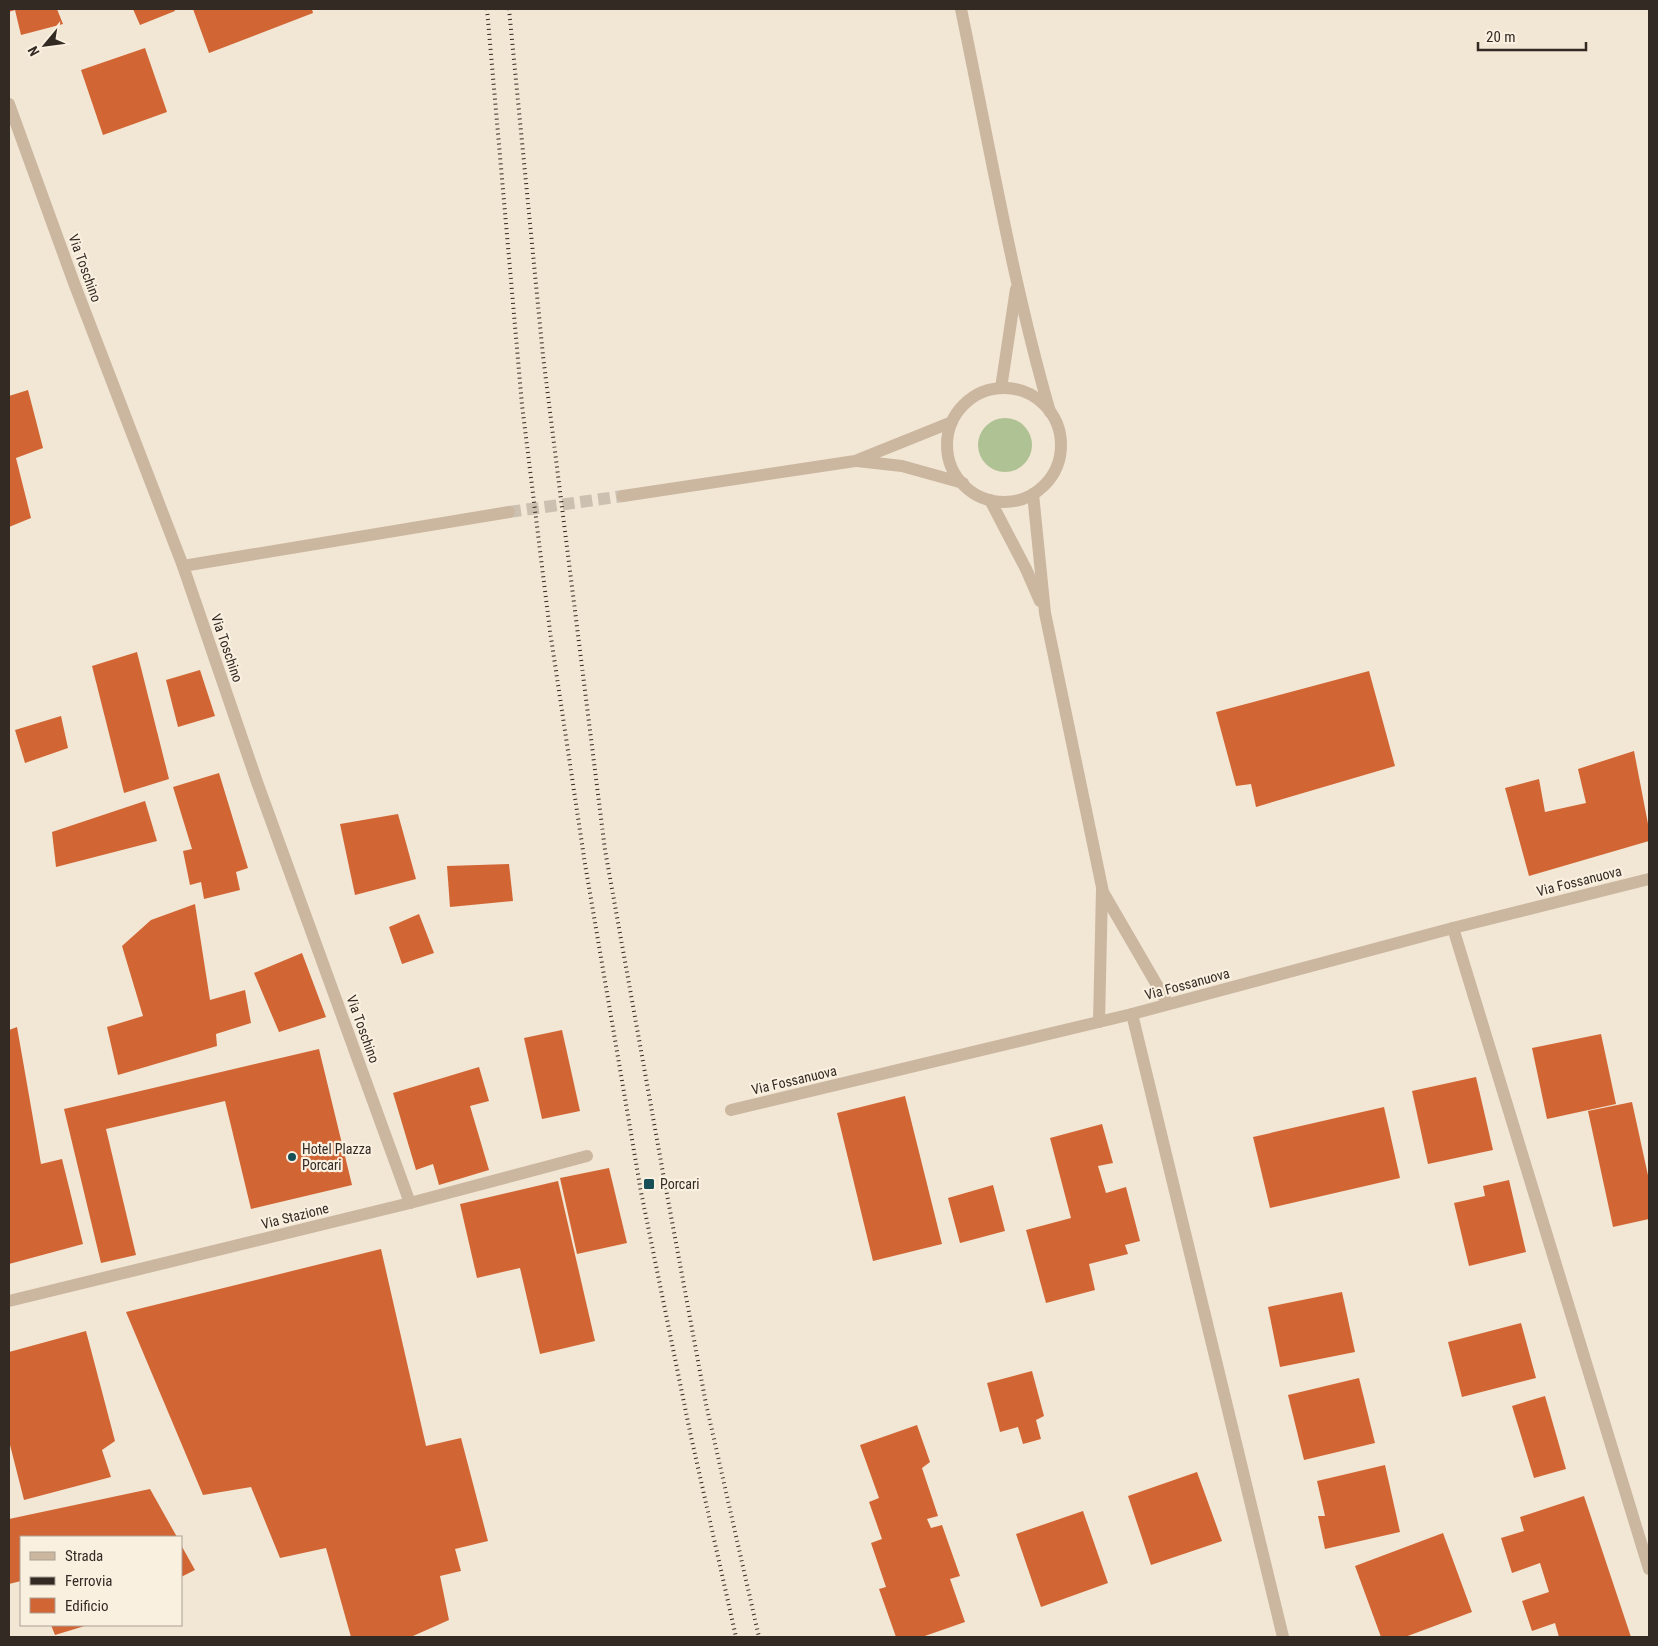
<svg xmlns="http://www.w3.org/2000/svg" width="1658" height="1646" font-family="'Roboto Condensed',sans-serif">
<style>
.green{fill:#afc293}
.building{fill:#d16634}
.lines{fill:none;stroke-linecap:round;stroke-linejoin:round}
.minor-tunnel{stroke:#ccc0b1;stroke-width:12;stroke-dasharray:12 6;stroke-linecap:butt}
.minor{stroke:#cbb7a0;stroke-width:12}
.rail{stroke:#342a24;stroke-width:4;stroke-dasharray:1 4;stroke-linecap:butt}
.poi-dot{fill:#164f58;stroke:#faf0e0;stroke-width:2}
.labels{text-anchor:middle;stroke-width:4.5;stroke-linejoin:round;paint-order:stroke}
.street-label{font-size:14px;fill:#342a24;stroke:#faf0e0}
.poi-label{font-size:14px;fill:#342a24;stroke:#faf0e0;text-anchor:start}
</style>
<rect width="100%" height="100%" fill="#f2e6d4"/>
<circle class="green" cx="1005" cy="445" r="27"/>
<g class="building">
<path d="M9,9H57L63,24L21,35L15,10L9,12Z"/>
<path d="M133,9H174L175,11L140,25Z"/>
<path d="M193,9H312L313,13L209,53Z"/>
<path d="M145,48L167,112L103,135L81,70Z"/>
<path d="M28,390L43,448L16,458L31,518L9,527V396Z"/>
<path d="M137,652L169,779L124,793L92,666Z"/>
<path d="M200,670L215,716L178,727L166,680Z"/>
<path d="M1369,671L1395,766L1256,807L1251,784L1236,786L1216,712Z"/>
<path d="M61,716L68,748L25,763L15,730Z"/>
<path d="M1634,751L1649,829V841L1529,876L1505,788L1539,779L1545,812L1586,803L1578,769Z"/>
<path d="M219,773L248,868L236,872L240,890L204,899L201,882L190,885L183,851L192,849L173,787Z"/>
<path d="M145,801L157,841L56,867L52,832Z"/>
<path d="M398,814L416,879L355,895L340,824Z"/>
<path d="M509,864L513,901L450,907L447,866Z"/>
<path d="M195,904L210,1000L245,990L251,1023L216,1034L217,1046L118,1075L107,1027L143,1016L122,946L151,920Z"/>
<path d="M419,914L434,953L402,964L389,927Z"/>
<path d="M302,953L326,1017L279,1032L254,973Z"/>
<path d="M17,1027L41,1164L62,1159L83,1244L9,1264V1030Z"/>
<path d="M562,1030L580,1111L542,1119L524,1038Z"/>
<path d="M1601,1034L1616,1104L1547,1119L1532,1048Z"/>
<path d="M319,1049L352,1185L251,1209L225,1101L106,1129L136,1255L101,1263L64,1109Z"/>
<path d="M479,1067L489,1101L470,1106L489,1170L439,1185L433,1164L416,1170L393,1093Z"/>
<path d="M1476,1077L1493,1150L1428,1164L1412,1091Z"/>
<path d="M905,1096L942,1244L873,1261L837,1113Z"/>
<path d="M1632,1102L1649,1180V1219L1613,1227L1588,1111Z"/>
<path d="M1384,1107L1400,1178L1270,1208L1253,1137Z"/>
<path d="M1102,1124L1113,1163L1098,1166L1106,1193L1126,1187L1140,1241L1125,1245L1128,1254L1089,1264L1095,1290L1046,1303L1026,1230L1071,1218L1050,1138Z"/>
<path d="M609,1168L627,1243L577,1254L560,1178Z"/>
<path d="M1509,1180L1526,1252L1469,1266L1454,1203L1485,1196L1483,1186Z"/>
<path d="M558,1181L595,1341L540,1354L520,1268L477,1278L460,1204Z"/>
<path d="M993,1185L1005,1231L960,1243L948,1198Z"/>
<path d="M381,1249L426,1446L461,1438L488,1541L455,1549L461,1571L440,1576L449,1620L413,1636L351,1637L326,1548L280,1558L251,1487L203,1495L126,1312Z"/>
<path d="M1342,1292L1355,1352L1280,1367L1268,1307Z"/>
<path d="M1521,1323L1536,1378L1462,1397L1448,1342Z"/>
<path d="M86,1331L115,1441L102,1450L111,1477L24,1500L9,1441V1352Z"/>
<path d="M1032,1371L1044,1416L1036,1420L1041,1439L1023,1444L1018,1427L1000,1432L987,1383Z"/>
<path d="M1359,1378L1375,1443L1304,1460L1288,1395Z"/>
<path d="M1545,1396L1566,1469L1534,1478L1512,1406Z"/>
<path d="M917,1425L930,1462L922,1468L938,1516L927,1519L931,1528L942,1525L960,1576L950,1579L965,1622L922,1637H896L879,1589L886,1587L871,1543L882,1539L869,1502L879,1498L860,1445Z"/>
<path d="M1385,1465L1400,1532L1325,1549L1318,1516H1325L1317,1481Z"/>
<path d="M1197,1472L1222,1541L1151,1565L1128,1496Z"/>
<path d="M150,1489L177,1537H21V1581L9,1584V1519Z"/>
<path d="M1584,1496L1631,1637H1559L1555,1623L1532,1631L1522,1601L1549,1592L1540,1563L1512,1573L1501,1538L1524,1531L1520,1517Z"/>
<path d="M1083,1511L1108,1583L1041,1607L1016,1534Z"/>
<path d="M1443,1533L1472,1612L1405,1637H1381L1355,1566Z"/>
<path d="M181,1545L195,1570L181,1577Z"/>
<path d="M51,1625H88L55,1635Z"/>
</g>
<g class="lines">
<path class="minor-tunnel" d="M509,512L623,496"/>
<g class="minor">
<path d="M961,9C989,143 1012,280 1050,412"/>
<path d="M9,104L74,283L183,566L257,782L410,1203"/>
<path d="M1001,388L1016,289"/>
<circle cx="1004" cy="445" r="57"/>
<path d="M857,461L902,466L963,483"/>
<path d="M1033,494L1045,613L1103,892L1168,1004"/>
<path d="M623,496L855,461L952,422"/>
<path d="M990,500L1026,569L1040,601"/>
<path d="M183,566L509,512"/>
<path d="M1453,928L1649,1569"/>
<path d="M1132,1014L1283,1637"/>
<path d="M1099,1022L1102,890"/>
<path d="M731,1110L1132,1014L1453,928L1649,879"/>
<path d="M9,1301L410,1203L587,1156"/>
</g>
<g class="rail">
<path d="M487,9L522,405L550,631L585,864L641,1192L690,1432L736,1637"/>
<path d="M509,9L543,356L605,850L663,1173L706,1404L759,1637"/>
</g>
</g>
<g class="poi-dot">
<circle cx="292" cy="1157" r="5"/>
<rect x="643" y="1178" width="12" height="12" rx="2.5"/>
</g>
<g class="labels">
<g class="street-label">
<text transform="translate(85 268) rotate(70)" y="5">Via Toschino</text>
<text transform="translate(227 648) rotate(71)" y="5">Via Toschino</text>
<text transform="translate(1579 881) rotate(-14)" y="5">Via Fossanuova</text>
<text transform="translate(1187 984) rotate(-15)" y="5">Via Fossanuova</text>
<text transform="translate(363 1029) rotate(70)" y="5">Via Toschino</text>
<text transform="translate(794 1080) rotate(-13)" y="5">Via Fossanuova</text>
<text transform="translate(295 1216) rotate(-14)" y="5">Via Stazione</text>
</g>
<g class="poi-label">
<text x="302" y="1154">Hotel Plazza<tspan x="302" dy="16">Porcari</tspan></text>
<text x="660" y="1189">Porcari</text>
</g>
</g>
<rect width="1658" height="1646" fill="none" stroke="#342a24" stroke-width="20"/>
<rect x="20" y="1536" width="162" height="90" fill="#faf0e0" stroke="#aba195"/>
<rect x="30" y="1552" width="25" height="8" fill="#cbb7a0" stroke="#aba195"/>
<text x="65" y="1561" font-size="15" fill="#342a24">Strada</text>
<rect x="30" y="1577" width="25" height="8" fill="#342a24" stroke="#aba195"/>
<text x="65" y="1586" font-size="15" fill="#342a24">Ferrovia</text>
<rect x="30" y="1598" width="25" height="15" fill="#d16634" stroke="#aba195"/>
<text x="65" y="1611" font-size="15" fill="#342a24">Edificio</text>
<g transform="translate(45 45) rotate(241)" stroke="#faf0e0" stroke-width="4" paint-order="stroke">
<path d="M0-4L9 19L0 12L-9 19Z" fill="#342a24"/>
<text y="-8" font-size="14" font-weight="bold" text-anchor="middle" fill="#342a24">N</text>
</g>
<path d="M1478 42v8h108v-8" fill="none" stroke="#342a24" stroke-width="2.5"/>
<text x="1486" y="42" font-size="15" fill="#342a24" stroke="#faf0e0" stroke-width="4" paint-order="stroke">20 m</text>
</svg>
